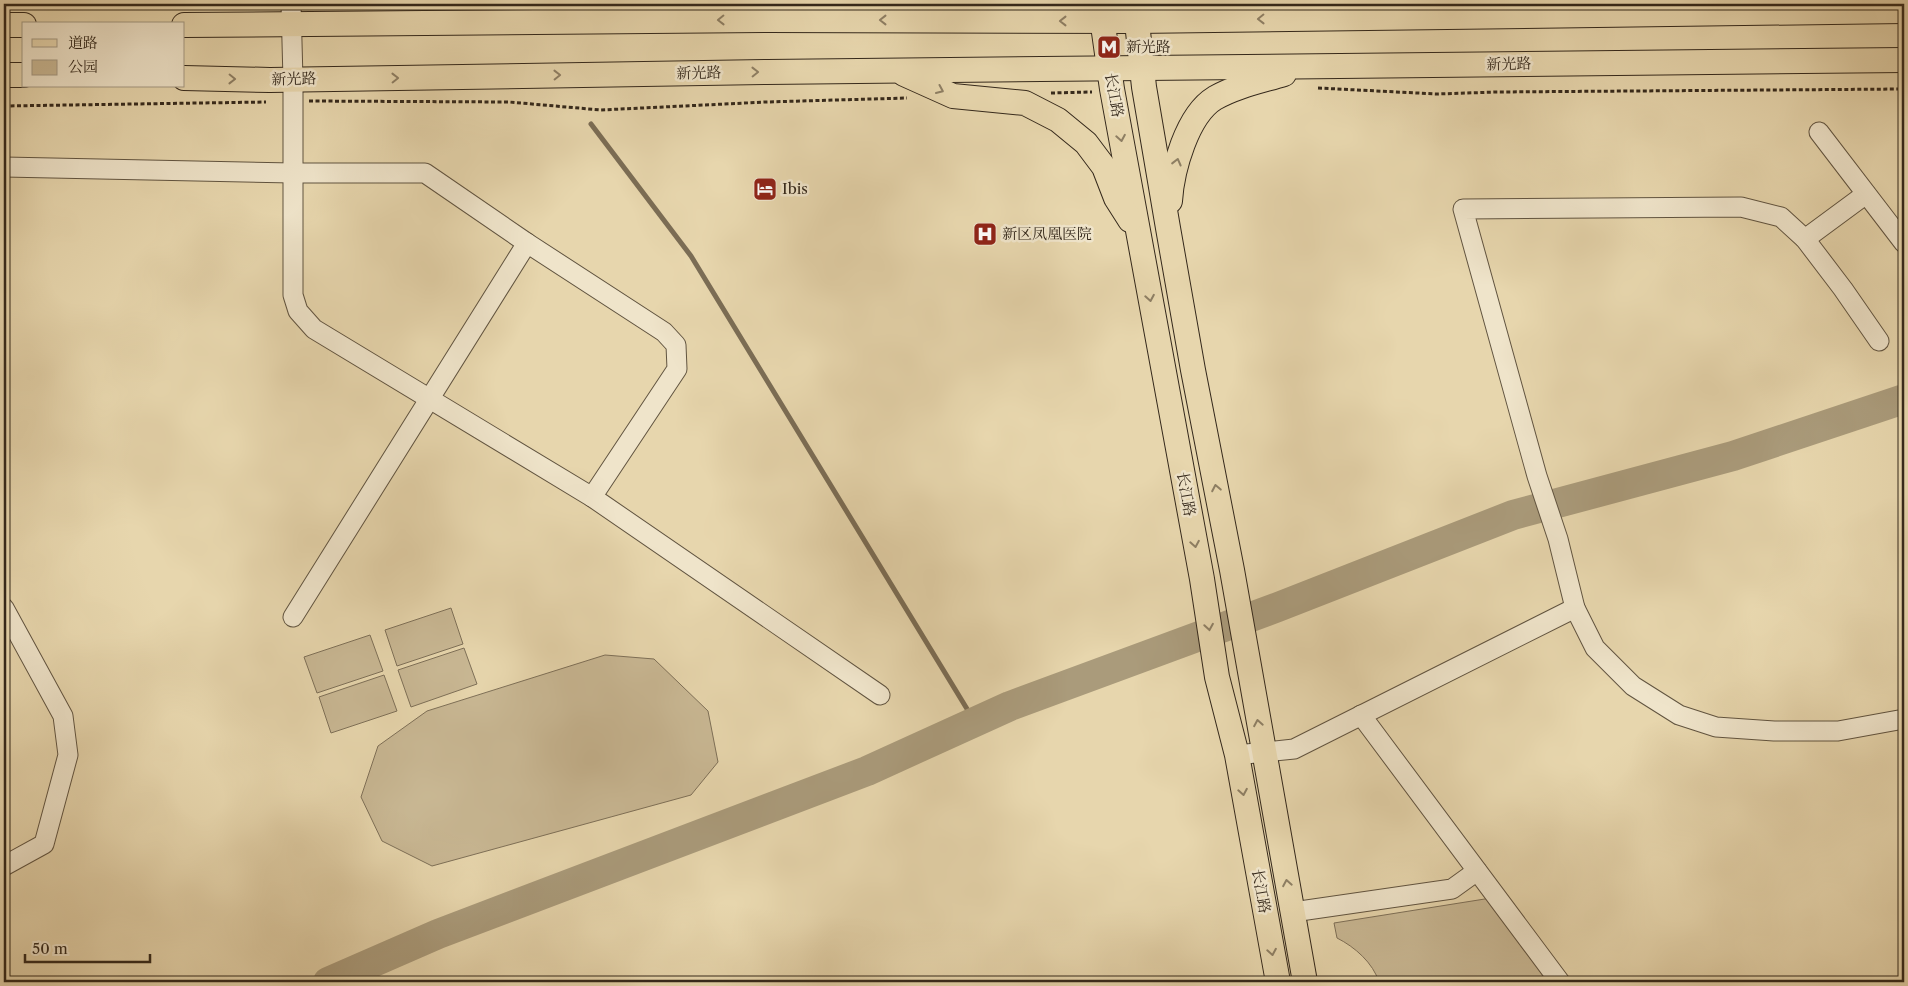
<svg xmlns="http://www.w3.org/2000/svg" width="1908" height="986" font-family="'Libre Caslon Text','Noto Serif SC',serif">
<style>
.green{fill:#c9b894;stroke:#7e7058}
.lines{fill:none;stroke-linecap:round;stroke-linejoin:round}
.stream{stroke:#7b6d55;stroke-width:5}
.river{stroke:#aa9b7b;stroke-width:30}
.minor-casing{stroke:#615440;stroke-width:21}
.major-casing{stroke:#34281b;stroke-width:26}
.path{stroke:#34281b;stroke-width:3;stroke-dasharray:4 2.5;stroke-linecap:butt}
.minor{stroke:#efe4ca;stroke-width:19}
.major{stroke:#e7d6ad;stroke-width:24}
.oneway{stroke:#8e7f64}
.labels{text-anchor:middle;stroke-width:5;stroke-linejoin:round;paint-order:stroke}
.poi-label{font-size:15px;fill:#34281b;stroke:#efe4ca;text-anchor:start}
.street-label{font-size:15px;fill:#34281b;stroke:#efe4ca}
</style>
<rect width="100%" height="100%" fill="#e7d6ad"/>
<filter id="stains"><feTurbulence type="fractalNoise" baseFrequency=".004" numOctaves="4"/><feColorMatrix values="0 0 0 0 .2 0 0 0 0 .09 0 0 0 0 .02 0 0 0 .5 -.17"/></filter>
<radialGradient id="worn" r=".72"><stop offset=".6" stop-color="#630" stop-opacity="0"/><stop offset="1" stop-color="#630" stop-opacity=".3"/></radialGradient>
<g class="green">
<path d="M451,608L463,644L397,666L385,630Z"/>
<path d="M370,635L383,671L317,693L304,657Z"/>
<path d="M464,648L477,684L411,707L398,670Z"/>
<path d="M605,655L654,659L708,711L718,762L691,795L432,866L382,841L361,797L378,746L427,711Z"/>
<path d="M384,675L397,711L331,733L319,697Z"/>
<path d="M1491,898L1551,982H1379C1373,963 1355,947 1337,938L1334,923Z"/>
</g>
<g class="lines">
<path class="stream" d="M591,124L691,256L975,722"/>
<path class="river" d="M328,982L438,934L867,771L1010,706L1278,607L1513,515L1733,456L1904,399"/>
<g class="minor-casing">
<g id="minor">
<path d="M291,4L293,80V295L298,311L314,329L592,497L880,695"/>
<path d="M1819,132L1904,243"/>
<path d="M4,167L293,173H425L527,243L664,332L676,345L677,369L592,497"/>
<path d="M1805,239L1866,194"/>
<path d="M1879,341L1843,289L1805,239L1781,217L1741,207L1463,209L1537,476L1558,539L1575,608L1595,648L1633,686L1679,715L1716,727L1774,731H1838L1904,719"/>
<path d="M4,608L63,716L68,755L44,844L4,866"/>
<path d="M293,617L527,243"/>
<path d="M1361,715L1560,982"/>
<path d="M1237,755L1294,749L1575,608"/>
<path d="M1293,912L1452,889L1477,871"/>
</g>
</g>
<g class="major-casing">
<g id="major">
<path d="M1100,4L1112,89L1202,579L1217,677L1237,755L1278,982"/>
<path d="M1135,4L1144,87L1168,228L1193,370L1232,570L1305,982"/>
<path d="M4,25H24"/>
<path d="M184,25L768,20L1136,21L1904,11"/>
<path d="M904,74L953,96L1025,103L1058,120L1086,143L1104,167L1116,198L1130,220"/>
<path d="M4,75H24"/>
<path d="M184,78L270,80L767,72L1904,60"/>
<path d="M1170,201C1172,170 1187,115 1215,98C1236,86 1261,81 1284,74"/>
</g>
</g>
<g class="path">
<path d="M1318,88L1437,94L1497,92L1904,89"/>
<path d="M1051,93L1092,92"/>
<path d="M309,101L509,102L601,110L766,102L907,98"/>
<path d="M4,106L266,102"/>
</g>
<use href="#minor" class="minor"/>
<use href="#major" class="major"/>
</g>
<defs><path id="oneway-chevron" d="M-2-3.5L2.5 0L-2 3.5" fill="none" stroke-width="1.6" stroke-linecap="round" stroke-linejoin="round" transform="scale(1.25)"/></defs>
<g class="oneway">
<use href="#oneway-chevron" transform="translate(1261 19) rotate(179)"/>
<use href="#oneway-chevron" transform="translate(721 20) rotate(179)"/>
<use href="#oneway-chevron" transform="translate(883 20) rotate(-180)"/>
<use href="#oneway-chevron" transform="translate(1063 21) rotate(-180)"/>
<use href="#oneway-chevron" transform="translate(755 72) rotate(-1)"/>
<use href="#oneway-chevron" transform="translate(557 75) rotate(-1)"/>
<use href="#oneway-chevron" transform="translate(395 78) rotate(-1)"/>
<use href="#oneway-chevron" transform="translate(232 79) rotate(1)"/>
<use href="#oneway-chevron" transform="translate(940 90) rotate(24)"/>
<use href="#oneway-chevron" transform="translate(1121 138) rotate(80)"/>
<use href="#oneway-chevron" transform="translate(1177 162) rotate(-76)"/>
<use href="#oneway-chevron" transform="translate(1150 298) rotate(80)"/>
<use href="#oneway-chevron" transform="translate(1216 488) rotate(-101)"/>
<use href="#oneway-chevron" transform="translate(1195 544) rotate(80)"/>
<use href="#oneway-chevron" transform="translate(1209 627) rotate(81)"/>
<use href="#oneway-chevron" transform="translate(1258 723) rotate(-100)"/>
<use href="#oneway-chevron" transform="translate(1243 792) rotate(80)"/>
<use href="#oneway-chevron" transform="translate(1287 883) rotate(-100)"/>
<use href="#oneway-chevron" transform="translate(1272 952) rotate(80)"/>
</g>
<defs>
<g id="metro-square" transform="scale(1.25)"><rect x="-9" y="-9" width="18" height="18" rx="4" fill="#8f2418" stroke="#efe4ca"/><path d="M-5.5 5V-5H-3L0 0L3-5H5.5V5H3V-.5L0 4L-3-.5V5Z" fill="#fff"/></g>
<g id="hotel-square" transform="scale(1.25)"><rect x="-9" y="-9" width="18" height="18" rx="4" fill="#8f2418" stroke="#efe4ca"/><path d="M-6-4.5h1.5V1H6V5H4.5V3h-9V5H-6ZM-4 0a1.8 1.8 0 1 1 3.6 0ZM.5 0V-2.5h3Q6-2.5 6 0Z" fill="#fff"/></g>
<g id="hospital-square" transform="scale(1.25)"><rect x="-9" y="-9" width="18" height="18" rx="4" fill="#8f2418" stroke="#efe4ca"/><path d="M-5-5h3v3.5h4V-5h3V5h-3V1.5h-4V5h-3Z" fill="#fff"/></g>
</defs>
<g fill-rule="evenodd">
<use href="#metro-square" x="1109" y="47"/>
<use href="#hotel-square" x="765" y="189"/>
<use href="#hospital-square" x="985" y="234"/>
</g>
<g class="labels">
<g class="poi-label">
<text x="1126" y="52">新光路</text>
<text x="782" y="194">Ibis</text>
<text x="1002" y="239">新区凤凰医院</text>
</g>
<g class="street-label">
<text transform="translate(1509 64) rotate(-1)" y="5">新光路</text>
<text transform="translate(699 73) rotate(-1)" y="5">新光路</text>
<text transform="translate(294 79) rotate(-1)" y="5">新光路</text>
<text transform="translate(1114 95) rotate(80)" y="5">长江路</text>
<text transform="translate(1186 494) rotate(80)" y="5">长江路</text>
<text transform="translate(1261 891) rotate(80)" y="5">长江路</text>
</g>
</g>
<rect width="1908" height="986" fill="none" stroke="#e7d6ad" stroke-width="20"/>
<rect x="5" y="5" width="1898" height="976" fill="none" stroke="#34281b" stroke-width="2.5"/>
<rect x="10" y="10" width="1888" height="966" fill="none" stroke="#34281b"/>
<rect x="22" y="22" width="162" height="65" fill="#efe4ca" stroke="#a49984"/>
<rect x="32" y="39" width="25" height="8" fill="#e7d6ad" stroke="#a49984"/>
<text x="68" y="48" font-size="15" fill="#34281b">道路</text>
<rect x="32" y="60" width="25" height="15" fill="#c9b894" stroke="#a49984"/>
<text x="68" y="72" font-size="15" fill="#34281b">公园</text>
<path d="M25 954v8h125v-8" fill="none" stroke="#34281b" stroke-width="2.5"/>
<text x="32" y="954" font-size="15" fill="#34281b" stroke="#efe4ca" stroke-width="4" paint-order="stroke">50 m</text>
<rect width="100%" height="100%" filter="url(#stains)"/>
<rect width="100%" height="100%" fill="url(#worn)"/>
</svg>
